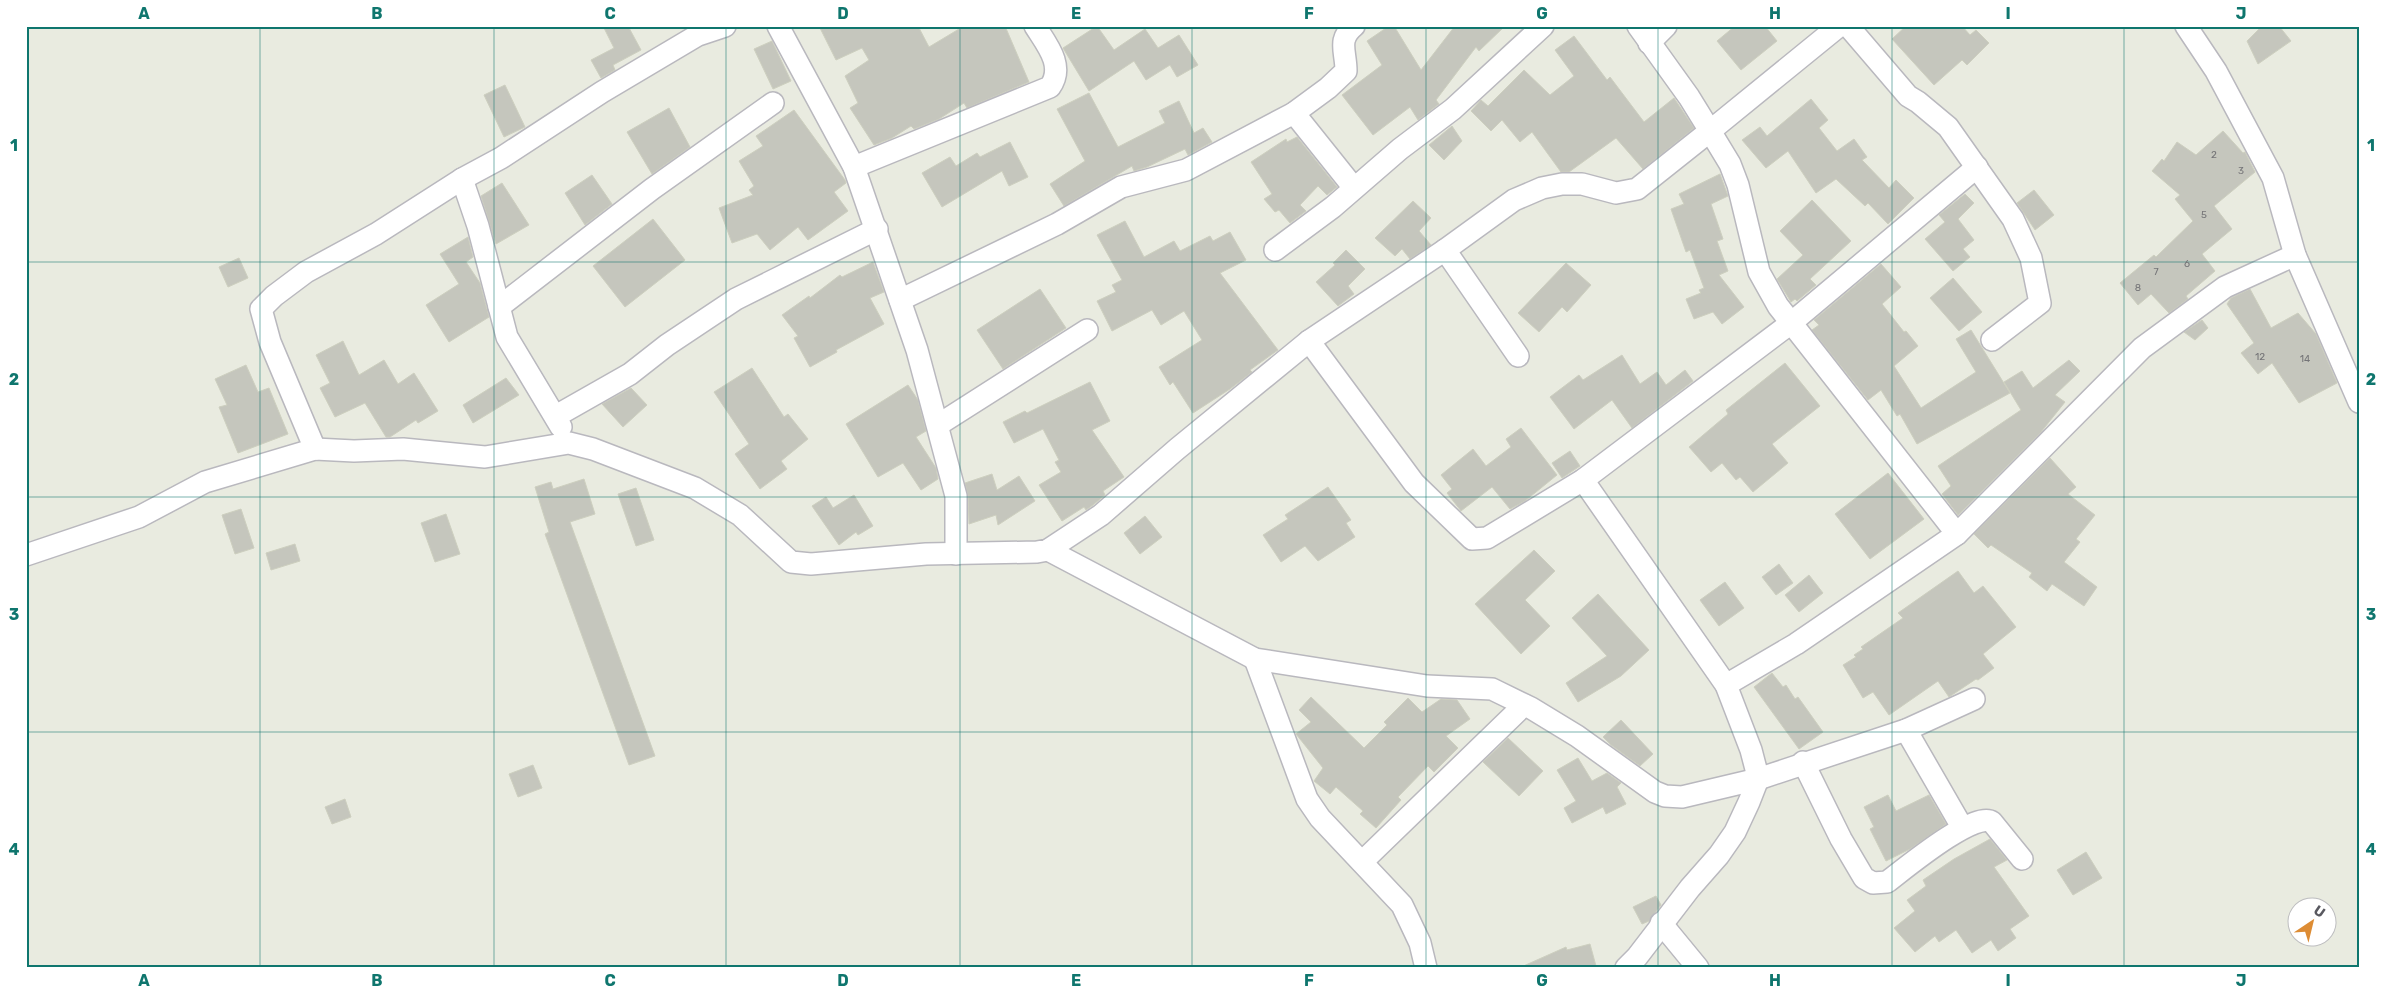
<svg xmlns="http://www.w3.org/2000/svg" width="2385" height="994" font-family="Rubik,sans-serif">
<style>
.building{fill:#c5c6bd;stroke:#cdcfbf}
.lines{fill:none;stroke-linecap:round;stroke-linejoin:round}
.minor-casing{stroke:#b9b8be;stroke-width:24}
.minor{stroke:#fff;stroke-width:21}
.grid{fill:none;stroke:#0f766e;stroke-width:1;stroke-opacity:0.55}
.labels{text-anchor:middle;stroke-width:4.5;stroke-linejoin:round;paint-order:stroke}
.number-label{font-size:10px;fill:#747477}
.neatline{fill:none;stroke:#0f766e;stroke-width:2}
.grid-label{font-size:16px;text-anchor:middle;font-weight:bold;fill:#0f766e}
</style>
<rect width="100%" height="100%" fill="#e9ebe0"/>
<g class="building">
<path d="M603,26H628L641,50L613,65L615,70L601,78L591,60L614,48Z"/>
<path d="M819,26H918L929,47L964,26H1005L1029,82L967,108L964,103L939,119L914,129L911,126L892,138L874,145L850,108L858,103L845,76L869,60L862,48L836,60Z"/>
<path d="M1097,26L1114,50L1145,29L1158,48L1179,35L1198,65L1177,77L1170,65L1146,80L1134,61L1089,91L1063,48Z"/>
<path d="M1389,26H1394L1421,70L1455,26H1505L1479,51L1476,47L1436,100L1439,104L1418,120L1410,107L1373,135L1342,95L1382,65L1367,41Z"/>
<path d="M1735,26H1765L1777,41L1741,70L1717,41Z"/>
<path d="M1906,26H1962L1970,35L1976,30L1989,43L1967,65L1962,60L1934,85L1892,39Z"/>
<path d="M2262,26H2279L2291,41L2258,64L2247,41Z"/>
<path d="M1574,36L1607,80L1610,77L1644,122L1674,98L1694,128L1643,169L1616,138L1569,172H1561L1532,132L1520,142L1502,120L1491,131L1471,111L1481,100L1488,106L1524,70L1550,95L1574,76L1555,50Z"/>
<path d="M772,41L791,81L773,89L754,49Z"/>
<path d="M505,85L525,127L504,137L484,95Z"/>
<path d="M1089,93L1118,147L1165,123L1159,111L1179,101L1194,133L1203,128L1212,142L1188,155L1185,149L1147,167L1134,171L1132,166L1064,206L1050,184L1085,161L1057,109Z"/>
<path d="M1811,99L1828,120L1819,128L1837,151L1854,139L1867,157L1862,160L1889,188L1896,180L1914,198L1888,224L1868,203L1865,206L1836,179L1816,193L1788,151L1766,168L1742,140L1760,127L1767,136Z"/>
<path d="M669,108L690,147L652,174L627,132Z"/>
<path d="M794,110L845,180L846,183L834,192L848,211L808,240L798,227L770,250L757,234L732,243L719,208L753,195L749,190L754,186L739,161L763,146L756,136Z"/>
<path d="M1452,126L1462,141L1444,160L1429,145Z"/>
<path d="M2223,131L2243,153L2245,152L2255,172L2214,206L2232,229L2202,254L2215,271L2186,296L2188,299L2169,313L2151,294L2138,305L2120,283L2154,255L2156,257L2193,221L2175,199L2180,195L2152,171L2162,159L2164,161L2177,142L2196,155Z"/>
<path d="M1297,137L1337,187L1327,195L1318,186L1300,205L1306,211L1290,223L1279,210L1275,212L1264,199L1272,194L1251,162L1286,139L1287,142Z"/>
<path d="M1010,142L1028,177L1009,186L1002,171L942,207L922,173L950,157L956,166L977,153L980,157Z"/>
<path d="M1720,174L1728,196L1711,204L1723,239L1717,241L1728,271L1719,275L1744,307L1722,324L1713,312L1694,319L1686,299L1701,293L1699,290L1704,288L1690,250L1686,252L1671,209L1684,204L1679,194Z"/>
<path d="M592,175L612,204L585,225L565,193Z"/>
<path d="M502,183L529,225L496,244L481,196Z"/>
<path d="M2034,190L2054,215L2035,230L2017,203Z"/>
<path d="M1965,194L1974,203L1958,219L1974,240L1963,249L1970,257L1953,271L1925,239L1945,222L1939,215Z"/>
<path d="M1812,200L1851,241L1810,279L1816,285L1797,301L1795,299L1791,302L1777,279L1803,255L1780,231Z"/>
<path d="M1413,201L1431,218L1419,231L1431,245L1410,259L1402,249L1395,256L1375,238Z"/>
<path d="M653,219L685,260L625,307L593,266Z"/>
<path d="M1125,221L1144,257L1174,241L1180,251L1210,236L1213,241L1230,232L1246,260L1220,273L1278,350L1250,370L1252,372L1230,389L1193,413L1173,382L1170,385L1159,367L1202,340L1184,311L1161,325L1152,310L1112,331L1097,301L1116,292L1112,285L1122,280L1097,235Z"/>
<path d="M468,237L473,257L466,262L480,283L489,317L449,342L426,305L459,284L440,254Z"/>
<path d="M1346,250L1365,269L1348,286L1354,294L1338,306L1316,282L1335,265L1333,263Z"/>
<path d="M239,258L248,278L228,287L219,267Z"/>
<path d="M873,262L884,292L870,298L884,324L836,350L837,352L810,367L794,338L798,336L782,315L809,296L810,298L840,275L842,277Z"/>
<path d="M1566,263L1591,285L1567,312L1562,307L1539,332L1518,313Z"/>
<path d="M1881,264L1901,287L1882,304L1904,332L1906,331L1918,346L1894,366L1921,408L1976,372L1956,339L1971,330L2010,393L1917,444L1900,414L1897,416L1881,390L1868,400L1812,330L1819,325L1814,320Z"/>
<path d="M1953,278L1982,312L1959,331L1930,298Z"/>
<path d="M1040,289L1066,328L1003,369L977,330Z"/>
<path d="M2250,289L2271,328L2298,313L2316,334L2337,383L2299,403L2272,363L2258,374L2241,353L2254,343L2227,304L2231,298Z"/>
<path d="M2202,320L2208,328L2195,340L2184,332Z"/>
<path d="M343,341L359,375L384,360L398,384L414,373L438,411L418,423L416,420L390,437H386L365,403L335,417L320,388L330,383L316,355Z"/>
<path d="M1622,355L1640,384L1657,372L1666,385L1685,370L1693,381L1632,428L1612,400L1574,429L1550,397L1579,375L1583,380Z"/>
<path d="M2069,360L2080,371L2055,395L2065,402L2041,432L1958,515L1942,494L1951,486L1938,466L2021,410L2004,382L2022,371L2033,388Z"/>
<path d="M1785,363L1820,406L1772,444L1788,463L1753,492L1740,477L1736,480L1722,463L1711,472L1689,447L1728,414L1726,410Z"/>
<path d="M246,365L258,392L269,388L288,434L238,453L219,407L227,405L215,379Z"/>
<path d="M752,368L784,417L788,414L808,439L781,461L787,469L760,489L735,454L749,444L714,392Z"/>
<path d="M506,378L519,395L473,423L463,405Z"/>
<path d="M1090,382L1110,421L1092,430L1124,477L1103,491L1105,495L1093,505L1086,510L1084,507L1062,521L1039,485L1061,472L1055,462L1059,460L1043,429L1014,443L1003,422L1025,411L1027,413Z"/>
<path d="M908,385L918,400L926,431L916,437L936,468L938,479L921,490L903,463L878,477L846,424Z"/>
<path d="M631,388L647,405L623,427L602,404Z"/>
<path d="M1521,428L1557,475L1525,501L1510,509L1492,487L1461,511L1447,493L1452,489L1441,475L1473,449L1486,466L1511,447L1506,439Z"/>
<path d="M1570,451L1580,466L1562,478L1552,463Z"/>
<path d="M2050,458L2076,487L2068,494L2095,515L2076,539L2080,542L2064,562L2097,587L2084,606L2052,584L2047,591L2029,577L2032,573L1991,545L1988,548L1974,534Z"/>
<path d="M1888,473L1924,519L1870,559L1835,514Z"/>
<path d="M992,474L997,490L1019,476L1035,501L998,525L996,515L969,524L968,496L965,483Z"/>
<path d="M584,479L595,514L570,522L655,756L629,765L545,534L549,532L535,487L551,482L553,489Z"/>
<path d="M1328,487L1351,520L1346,523L1355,537L1318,561L1305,546L1281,562L1263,535L1288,519L1285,515Z"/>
<path d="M636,488L654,540L636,546L618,494Z"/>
<path d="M854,495L873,526L858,535L856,532L839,545L812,506L826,497L833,508Z"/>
<path d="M241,509L254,548L235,554L222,515Z"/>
<path d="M446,514L460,554L435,562L421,523Z"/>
<path d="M1145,516L1162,537L1140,554L1124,533Z"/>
<path d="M295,544L300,561L271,570L266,553Z"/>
<path d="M1534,550L1555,571L1525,600L1550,626L1521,654L1475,604Z"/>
<path d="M1779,564L1793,583L1776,595L1762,577Z"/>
<path d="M1958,571L1974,593L1983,586L2016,627L1983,654L1994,668L1978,680L1976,679L1949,697L1938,681L1889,715L1873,692L1863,698L1843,665L1856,657L1854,655L1863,649L1861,647L1903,618L1898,613Z"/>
<path d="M1809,575L1823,593L1799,612L1785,595Z"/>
<path d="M1725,582L1744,608L1719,626L1700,600Z"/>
<path d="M1598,594L1649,650L1621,676L1578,702L1566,683L1607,656L1572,618Z"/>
<path d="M1772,673L1783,687L1786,685L1795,699L1798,697L1823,732L1799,749L1754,687Z"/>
<path d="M1311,697L1364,748L1387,725L1384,722L1408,698L1422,712L1441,699L1457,700L1470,719L1446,736L1458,748L1434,772L1428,766L1398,797L1401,800L1376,828L1360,814L1363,811L1336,787L1330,794L1314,781L1323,768L1296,734L1311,722L1299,710Z"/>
<path d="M1621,720L1653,754L1640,766L1611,745L1603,737Z"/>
<path d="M1508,738L1543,771L1519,796L1483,762Z"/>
<path d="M1578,758L1592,781L1607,773L1621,783L1617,787L1626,804L1606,814L1603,807L1572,823L1564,808L1576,801L1557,770Z"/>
<path d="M533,765L542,788L518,797L509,774Z"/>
<path d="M1888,795L1896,811L1929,795L1946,824L1910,849L1886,861L1870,829L1874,827L1864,807Z"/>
<path d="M345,799L351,817L332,824L325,807Z"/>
<path d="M1990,839L2007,860L1994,867L2029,916L2010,929L2016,938L1998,951L1991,940L1972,953L1956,930L1939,942L1935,936L1915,952L1894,928L1915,911L1907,900L1926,886L1923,880L1954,859Z"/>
<path d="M2086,852L2102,878L2073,895L2057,870Z"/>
<path d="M1656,896L1661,905L1649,921L1642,924L1633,907Z"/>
<path d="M1590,944L1596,966L1587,968H1519L1566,947L1567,950Z"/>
</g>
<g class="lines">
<g class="minor-casing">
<g id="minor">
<path d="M778,26L854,167L917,350L956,496V554"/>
<path d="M1839,26L1710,131L1730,164L1738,185L1759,272L1778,306L1957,534"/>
<path d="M1848,26L1908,96L1918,102L1948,127L2013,219L2031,258L2040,303L1992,340"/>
<path d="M2186,26L2216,71L2273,178L2295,255L2359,402"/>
<path d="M1649,43L1666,26"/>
<path d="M1294,113L1354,188"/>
<path d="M854,167L1050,87C1065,66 1047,45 1035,26"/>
<path d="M462,179L478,226L507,337L561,427"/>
<path d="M1275,250L1333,207L1400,149L1453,109L1543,26"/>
<path d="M1445,250L1518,356"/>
<path d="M900,300L1057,224L1121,187L1186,170L1294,113L1328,88L1346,71C1346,51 1337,40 1354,26"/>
<path d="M499,307L652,189L773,103"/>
<path d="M1309,341L1414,483L1472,539L1487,538L1583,480L1791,323L1977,167"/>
<path d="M556,416L630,374L667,345L736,299L877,229"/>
<path d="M938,425L1087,330"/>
<path d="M315,449L270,342L261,309L274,296L306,272L376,234L462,179L501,158L602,92L698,35L725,26"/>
<path d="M1583,480L1726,685L1751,750L1757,773L1758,779L1749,802L1735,832L1719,855L1690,888L1637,957L1626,968"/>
<path d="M1048,550L1255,659L1427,686L1492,689L1531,708L1577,736L1655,792L1665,796L1682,797L1758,779L1906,730L1974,699"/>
<path d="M26,555L139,517L205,482L315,449L354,451L403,449L485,457L569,443L593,449L695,488L740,515L791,562L811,564L926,554L1037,552L1048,550L1101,515L1177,449L1309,341L1445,250L1514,200L1542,188L1562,184H1582L1616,193L1637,189L1710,131L1689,97L1638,26"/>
<path d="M1255,659L1307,799L1320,818L1402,905L1420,943L1426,968"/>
<path d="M1726,685L1796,644L1957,534L2142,348L2225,287L2295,255"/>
<path d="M1906,730L1962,827"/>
<path d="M1803,762L1841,839L1864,878L1873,883L1887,882C1903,870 1975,810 1992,822L2022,859"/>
<path d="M1362,862L1524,705"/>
<path d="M1661,923L1698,968"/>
</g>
</g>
<use href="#minor" class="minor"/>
</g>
<path class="grid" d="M260,26V968M494,26V968M726,26V968M960,26V968M1192,26V968M1426,26V968M1658,26V968M1892,26V968M2124,26V968M26,262H2359M26,497H2359M26,732H2359"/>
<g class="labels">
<g class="number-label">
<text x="2214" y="158">2</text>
<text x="2241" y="174">3</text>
<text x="2204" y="218">5</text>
<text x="2187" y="267">6</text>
<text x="2156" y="275">7</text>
<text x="2138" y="291">8</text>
<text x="2260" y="360">12</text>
<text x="2305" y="362">14</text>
</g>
</g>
<rect width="2385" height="994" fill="none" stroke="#ffffff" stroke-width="55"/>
<g transform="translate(2312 922) rotate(35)"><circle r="24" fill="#ffffff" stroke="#bdbdbf"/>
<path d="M0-4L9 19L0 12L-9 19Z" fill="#dd8c34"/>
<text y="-8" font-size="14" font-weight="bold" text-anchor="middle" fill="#595960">U</text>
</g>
<rect x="28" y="28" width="2330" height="938" class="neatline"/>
<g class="grid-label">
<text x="144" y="19">A</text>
<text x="377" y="19">B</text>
<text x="610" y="19">C</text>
<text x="843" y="19">D</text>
<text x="1076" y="19">E</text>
<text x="1309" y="19">F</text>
<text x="1542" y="19">G</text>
<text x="1775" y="19">H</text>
<text x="2008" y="19">I</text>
<text x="2241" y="19">J</text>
<text x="14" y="151">1</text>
<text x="2371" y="151">1</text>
<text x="14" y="385">2</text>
<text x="2371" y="385">2</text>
<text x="14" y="620">3</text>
<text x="2371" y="620">3</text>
<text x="14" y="855">4</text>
<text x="2371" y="855">4</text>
<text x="144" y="986">A</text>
<text x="377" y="986">B</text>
<text x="610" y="986">C</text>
<text x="843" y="986">D</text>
<text x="1076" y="986">E</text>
<text x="1309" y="986">F</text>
<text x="1542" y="986">G</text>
<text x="1775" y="986">H</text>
<text x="2008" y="986">I</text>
<text x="2241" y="986">J</text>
</g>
</svg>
